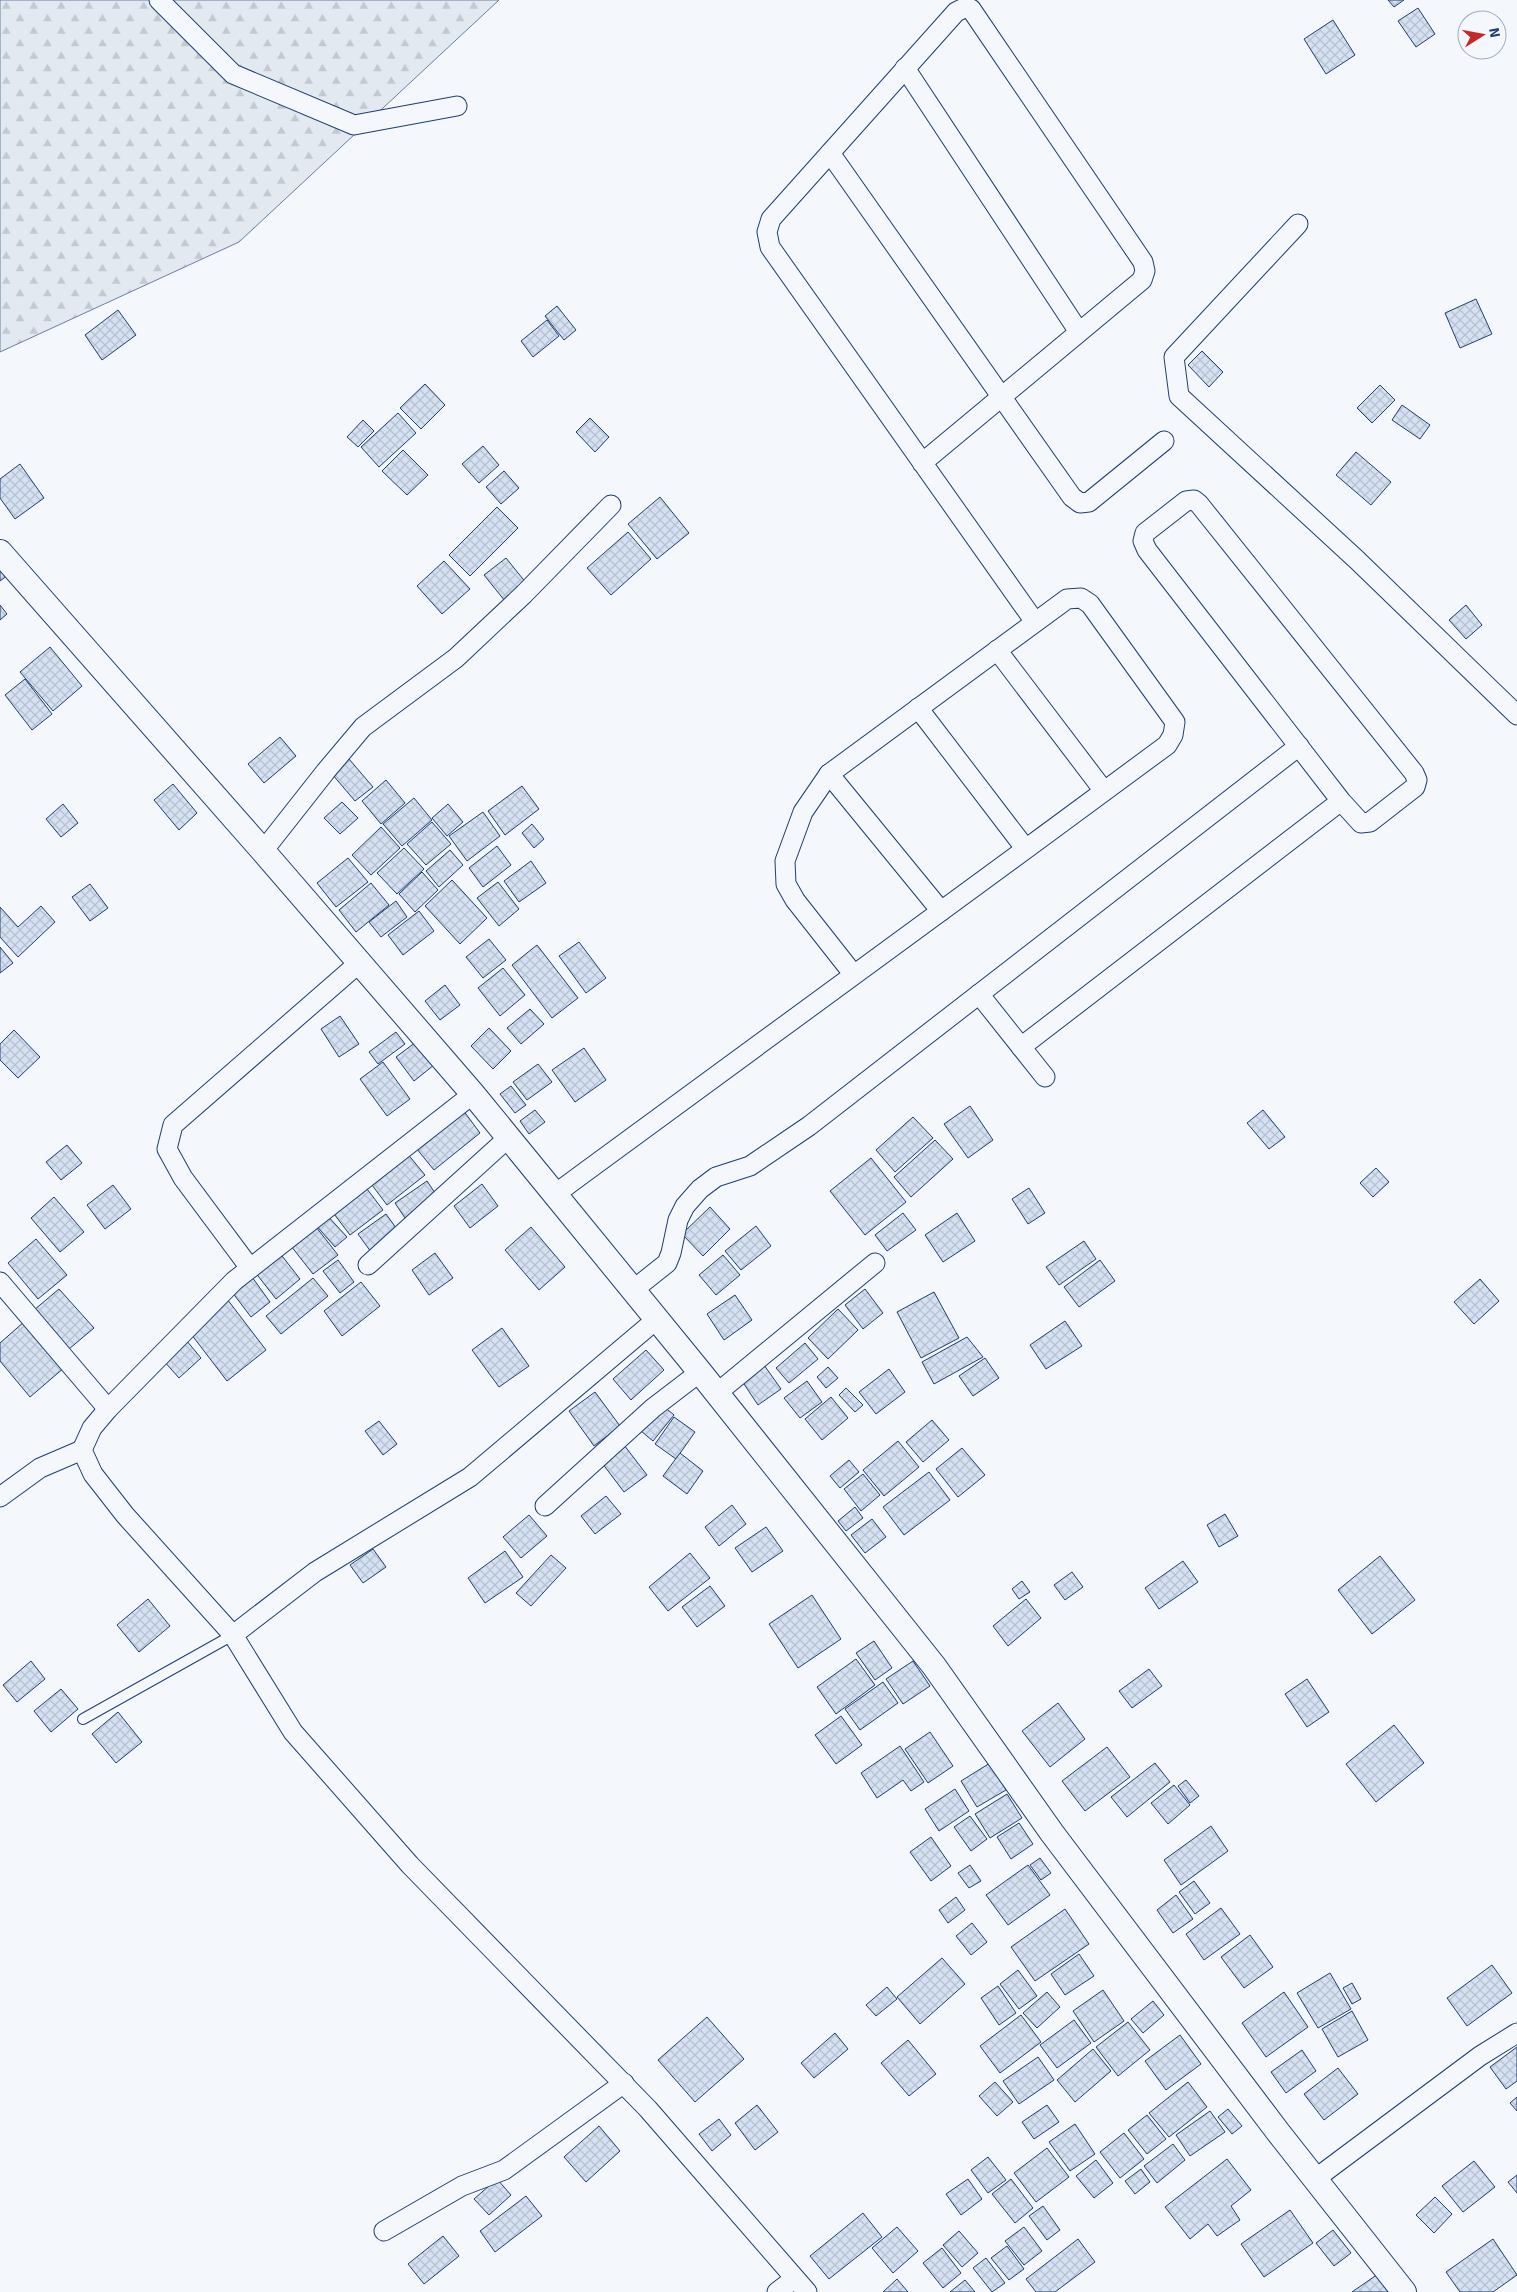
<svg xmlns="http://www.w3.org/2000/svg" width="1517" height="2292" font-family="Signika,sans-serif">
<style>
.forest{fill:url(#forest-firs);stroke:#687fa3}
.building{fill:url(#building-cross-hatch);stroke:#1d3f73}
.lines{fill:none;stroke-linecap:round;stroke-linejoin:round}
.service-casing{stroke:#1d3f73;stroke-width:12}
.minor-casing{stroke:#1d3f73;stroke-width:21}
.tertiary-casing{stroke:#1d3f73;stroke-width:26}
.service{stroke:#f4f7fb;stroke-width:10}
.minor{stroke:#f4f7fb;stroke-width:19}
.tertiary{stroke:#f4f7fb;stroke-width:24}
</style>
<defs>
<pattern id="forest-firs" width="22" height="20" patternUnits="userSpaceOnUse" patternTransform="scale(1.25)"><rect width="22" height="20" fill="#e3e9f0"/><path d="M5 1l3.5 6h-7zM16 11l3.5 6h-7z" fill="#c2c9d1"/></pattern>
<pattern id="building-cross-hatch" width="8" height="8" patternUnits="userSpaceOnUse" patternTransform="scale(1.25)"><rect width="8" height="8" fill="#d5e0f0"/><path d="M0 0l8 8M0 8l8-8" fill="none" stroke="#b6c1d1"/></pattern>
</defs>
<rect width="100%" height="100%" fill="#f4f7fb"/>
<path class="forest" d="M0,0H499L239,242L0,352Z"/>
<g class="building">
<path d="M1388,0H1404L1394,7Z"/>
<path d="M1418,8L1435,34L1416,47L1398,21Z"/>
<path d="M1333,20L1355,55L1326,74L1304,39Z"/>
<path d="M1476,299L1492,334L1460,348L1445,313Z"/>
<path d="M557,306L576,330L564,340L545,316Z"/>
<path d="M118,310L136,335L102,360L85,335Z"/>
<path d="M547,320L559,336L533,357L521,341Z"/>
<path d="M1202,351L1223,372L1209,387L1188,365Z"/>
<path d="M425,384L445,405L421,429L400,408Z"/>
<path d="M1380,385L1395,400L1372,423L1357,408Z"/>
<path d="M1402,405L1430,425L1420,439L1392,420Z"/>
<path d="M398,413L416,433L379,467L361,447Z"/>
<path d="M590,418L609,437L595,452L576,432Z"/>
<path d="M363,420L374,431L358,447L347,437Z"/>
<path d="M483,446L499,465L479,483L462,464Z"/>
<path d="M403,450L428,475L407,495L382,471Z"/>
<path d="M1356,452L1391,482L1371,505L1336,475Z"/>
<path d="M20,464L44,498L15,519L0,498V479Z"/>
<path d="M504,471L519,488L501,504L486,487Z"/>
<path d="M660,497L689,533L657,559L628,524Z"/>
<path d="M497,507L518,528L470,576L449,555Z"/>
<path d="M628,532L651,559L611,595L587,568Z"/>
<path d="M506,558L527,584L505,601L484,575Z"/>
<path d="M444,561L470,589L442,614L417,586Z"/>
<path d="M0,563L8,575L0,581Z"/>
<path d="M0,605L7,614L0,620Z"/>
<path d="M1466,605L1482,625L1466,639L1449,620Z"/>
<path d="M50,647L82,686L53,711L20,672Z"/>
<path d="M25,679L52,714L32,730L5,695Z"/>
<path d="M280,737L296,756L264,783L248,764Z"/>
<path d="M349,759L373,787L355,801L332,774Z"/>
<path d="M386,780L405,803L381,824L362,801Z"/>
<path d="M173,784L197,813L179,830L154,800Z"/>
<path d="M522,786L539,809L505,835L488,811Z"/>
<path d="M414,798L432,820L402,846L383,824Z"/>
<path d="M342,802L358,818L340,834L324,818Z"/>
<path d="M63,804L78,823L61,837L46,819Z"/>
<path d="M448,804L463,822L447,836L432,818Z"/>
<path d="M483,812L500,836L467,861L449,836Z"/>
<path d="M432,822L451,844L426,865L407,844Z"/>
<path d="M532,824L544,839L534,848L522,833Z"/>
<path d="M381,827L400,848L371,875L352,855Z"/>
<path d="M497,846L511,865L483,887L469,868Z"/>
<path d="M404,848L424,869L397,894L377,873Z"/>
<path d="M450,850L463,865L439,887L426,871Z"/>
<path d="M348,858L368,882L336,907L317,883Z"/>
<path d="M531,861L546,883L519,902L504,881Z"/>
<path d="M422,872L438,890L415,912L399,894Z"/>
<path d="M452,880L487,918L460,944L425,906Z"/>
<path d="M498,882L519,909L499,926L477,898Z"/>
<path d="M371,883L389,905L356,932L339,910Z"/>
<path d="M90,884L108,908L90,921L72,897Z"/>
<path d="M396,901L407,917L381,937L369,922Z"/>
<path d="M41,906L55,922L18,957L0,937V907L18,927Z"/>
<path d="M419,911L434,931L403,955L388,935Z"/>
<path d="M489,939L506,960L483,978L466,957Z"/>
<path d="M579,942L606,978L586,993L559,956Z"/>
<path d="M537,945L578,998L552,1018L512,965Z"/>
<path d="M0,947L13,963L0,973Z"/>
<path d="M503,968L525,995L500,1016L478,988Z"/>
<path d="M445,985L460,1005L440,1020L425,1001Z"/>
<path d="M530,1009L544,1024L521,1044L507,1028Z"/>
<path d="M340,1016L359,1044L339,1057L321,1029Z"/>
<path d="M489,1028L511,1051L493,1069L471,1046Z"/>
<path d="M14,1030L40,1057L18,1078L0,1060V1044Z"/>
<path d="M396,1032L405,1044L378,1064L369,1052Z"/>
<path d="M416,1042L434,1065L414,1081L396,1057Z"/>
<path d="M584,1048L606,1080L575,1102L552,1070Z"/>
<path d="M383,1062L410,1099L387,1116L360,1079Z"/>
<path d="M538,1064L552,1082L527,1100L513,1082Z"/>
<path d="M511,1086L526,1105L515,1113L500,1094Z"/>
<path d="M970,1106L993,1140L968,1158L944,1124Z"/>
<path d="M463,1110L480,1133L434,1170L416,1148Z"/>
<path d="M535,1110L545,1122L529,1134L520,1121Z"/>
<path d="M1263,1110L1285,1137L1269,1149L1247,1123Z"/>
<path d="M913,1117L933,1138L895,1172L876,1150Z"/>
<path d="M935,1140L953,1159L911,1197L894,1177Z"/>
<path d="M67,1145L82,1163L61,1180L46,1162Z"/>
<path d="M406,1152L425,1175L387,1205L369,1181Z"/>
<path d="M871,1158L906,1202L865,1235L830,1191Z"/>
<path d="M1376,1168L1389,1182L1373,1197L1360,1183Z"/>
<path d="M427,1181L437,1196L405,1218L395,1203Z"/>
<path d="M482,1184L498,1206L470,1228L454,1206Z"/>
<path d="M113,1185L131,1209L105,1229L87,1205Z"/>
<path d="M364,1185L383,1210L350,1235L331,1210Z"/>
<path d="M1029,1188L1045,1213L1028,1224L1012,1199Z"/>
<path d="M54,1197L84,1232L60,1252L31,1218Z"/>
<path d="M710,1207L730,1229L703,1256L682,1234Z"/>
<path d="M325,1213L347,1237L335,1247L314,1223Z"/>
<path d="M903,1213L916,1230L887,1251L875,1235Z"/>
<path d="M957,1213L975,1241L943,1262L925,1235Z"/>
<path d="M386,1214L399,1232L371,1252L358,1234Z"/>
<path d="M756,1226L771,1246L741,1270L725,1251Z"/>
<path d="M316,1227L338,1255L313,1274L291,1246Z"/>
<path d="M531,1227L565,1267L539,1290L505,1250Z"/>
<path d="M36,1239L67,1275L38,1299L8,1263Z"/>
<path d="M1084,1241L1096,1259L1059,1285L1046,1267Z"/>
<path d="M279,1252L300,1279L276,1299L255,1272Z"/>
<path d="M435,1253L453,1278L429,1295L412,1270Z"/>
<path d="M723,1255L740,1275L716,1295L699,1275Z"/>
<path d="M338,1260L354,1282L340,1293L323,1271Z"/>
<path d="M1100,1260L1115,1281L1079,1307L1064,1287Z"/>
<path d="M252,1277L270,1302L251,1317L232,1292Z"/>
<path d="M313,1278L328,1296L281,1334L266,1316Z"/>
<path d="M1480,1279L1499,1301L1474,1324L1454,1302Z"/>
<path d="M361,1282L380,1306L342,1336L324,1311Z"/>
<path d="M59,1289L94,1328L69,1349L34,1310Z"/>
<path d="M865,1289L883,1313L863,1329L845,1305Z"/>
<path d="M934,1292L959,1338L921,1358L897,1312Z"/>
<path d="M735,1295L752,1320L724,1340L707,1314Z"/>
<path d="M227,1299L266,1350L227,1381L188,1330Z"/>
<path d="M838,1309L858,1330L828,1359L808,1338Z"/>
<path d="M25,1321L65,1367L30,1397L0,1361V1343Z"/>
<path d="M1065,1321L1082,1346L1046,1369L1030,1345Z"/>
<path d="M502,1328L529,1366L499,1387L472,1350Z"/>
<path d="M967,1337L983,1357L934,1384L922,1362Z"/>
<path d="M186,1340L201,1358L179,1378L163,1360Z"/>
<path d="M805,1343L818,1359L789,1383L776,1368Z"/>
<path d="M646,1350L664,1370L631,1400L613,1379Z"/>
<path d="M985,1358L999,1378L973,1396L959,1376Z"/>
<path d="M764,1365L781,1389L758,1405L742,1381Z"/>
<path d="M828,1367L838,1378L826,1388L817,1377Z"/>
<path d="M889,1369L905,1392L876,1414L859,1392Z"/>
<path d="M807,1381L822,1402L800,1418L784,1398Z"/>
<path d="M846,1388L863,1405L855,1412L839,1395Z"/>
<path d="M595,1392L620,1426L594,1446L569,1411Z"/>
<path d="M831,1397L848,1418L822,1440L805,1419Z"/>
<path d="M662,1405L674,1415L653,1441L641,1431Z"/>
<path d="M674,1417L695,1432L676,1459L655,1444Z"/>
<path d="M932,1420L949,1440L923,1462L906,1442Z"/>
<path d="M379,1421L397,1444L383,1455L365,1431Z"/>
<path d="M898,1441L919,1467L884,1496L863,1470Z"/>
<path d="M624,1445L647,1475L624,1492L602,1463Z"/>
<path d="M962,1448L985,1475L958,1497L936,1469Z"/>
<path d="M680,1453L703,1471L687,1494L663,1476Z"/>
<path d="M849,1460L859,1472L840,1488L830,1476Z"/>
<path d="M929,1472L950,1500L904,1535L883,1507Z"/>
<path d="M863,1474L880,1495L861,1511L844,1489Z"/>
<path d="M606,1496L621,1514L595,1534L581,1516Z"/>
<path d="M732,1505L746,1524L719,1546L705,1527Z"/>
<path d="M855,1507L863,1518L846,1531L838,1521Z"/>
<path d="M1225,1514L1238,1536L1219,1547L1207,1525Z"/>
<path d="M529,1515L547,1536L521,1558L503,1537Z"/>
<path d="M872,1519L886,1537L865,1553L851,1535Z"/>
<path d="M766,1527L783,1551L752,1572L735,1548Z"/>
<path d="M373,1549L386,1567L363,1583L350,1565Z"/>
<path d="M505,1551L523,1577L485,1603L468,1578Z"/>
<path d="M690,1553L710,1578L668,1611L649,1587Z"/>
<path d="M551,1555L566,1568L531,1606L516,1593Z"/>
<path d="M1380,1556L1415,1600L1372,1634L1338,1590Z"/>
<path d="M1183,1561L1198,1582L1159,1609L1145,1588Z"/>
<path d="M1072,1572L1083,1587L1065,1600L1054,1585Z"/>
<path d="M1022,1581L1030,1592L1019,1599L1012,1589Z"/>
<path d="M710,1586L725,1606L697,1627L682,1607Z"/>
<path d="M812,1595L841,1639L798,1668L769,1624Z"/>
<path d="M148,1599L170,1626L139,1652L117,1625Z"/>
<path d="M1026,1599L1041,1618L1008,1646L993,1626Z"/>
<path d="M874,1641L892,1668L875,1680L856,1653Z"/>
<path d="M856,1659L875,1685L836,1714L817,1687Z"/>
<path d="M31,1661L45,1679L17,1702L3,1685Z"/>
<path d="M913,1661L930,1686L903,1704L886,1679Z"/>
<path d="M1149,1669L1162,1686L1132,1708L1119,1691Z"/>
<path d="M1307,1679L1329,1712L1307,1727L1285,1694Z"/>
<path d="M883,1682L898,1703L860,1730L845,1709Z"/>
<path d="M61,1689L78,1709L51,1732L34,1711Z"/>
<path d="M1058,1703L1085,1739L1050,1767L1022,1731Z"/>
<path d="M118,1712L142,1742L116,1763L92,1734Z"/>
<path d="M841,1716L862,1745L836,1764L815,1735Z"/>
<path d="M1394,1725L1424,1763L1376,1802L1346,1764Z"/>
<path d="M930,1732L953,1766L928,1783L905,1749Z"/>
<path d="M900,1746L924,1782L911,1791L903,1780L877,1798L861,1773Z"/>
<path d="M1107,1747L1130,1777L1085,1811L1062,1781Z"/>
<path d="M990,1763L1006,1790L977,1807L961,1781Z"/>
<path d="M1155,1763L1170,1782L1127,1817L1111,1797Z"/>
<path d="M1186,1780L1199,1796L1190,1803L1178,1786Z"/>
<path d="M1174,1785L1190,1805L1168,1824L1151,1803Z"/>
<path d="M955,1789L969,1811L939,1831L925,1809Z"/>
<path d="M1007,1794L1022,1818L990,1838L975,1814Z"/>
<path d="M970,1816L987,1839L971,1851L954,1827Z"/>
<path d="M1019,1823L1033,1844L1011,1859L997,1837Z"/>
<path d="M1211,1826L1228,1851L1181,1885L1164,1860Z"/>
<path d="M931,1837L951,1866L931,1881L910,1852Z"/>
<path d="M1040,1858L1051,1873L1041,1880L1030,1865Z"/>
<path d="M970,1865L981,1881L969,1888L958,1873Z"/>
<path d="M1028,1865L1050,1895L1008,1925L986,1895Z"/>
<path d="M1194,1881L1210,1903L1195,1914L1179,1892Z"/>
<path d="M1176,1895L1193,1919L1173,1933L1157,1910Z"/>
<path d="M956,1897L965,1910L948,1923L939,1910Z"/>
<path d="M1221,1908L1240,1934L1204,1960L1186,1934Z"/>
<path d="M1065,1909L1089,1944L1035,1981L1011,1947Z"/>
<path d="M972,1923L987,1942L971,1955L956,1936Z"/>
<path d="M1250,1935L1273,1967L1244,1988L1221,1957Z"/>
<path d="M1079,1954L1094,1976L1065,1995L1051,1974Z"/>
<path d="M942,1958L965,1984L920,2024L897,1997Z"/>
<path d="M1492,1965L1512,1993L1467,2026L1447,1998Z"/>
<path d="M1018,1970L1037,1996L1019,2009L1000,1984Z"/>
<path d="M1330,1973L1351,2009L1318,2028L1297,1993Z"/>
<path d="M1352,1983L1361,1999L1352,2004L1343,1988Z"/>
<path d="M998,1986L1016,2013L999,2025L981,1998Z"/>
<path d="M887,1987L897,1999L876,2016L866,2005Z"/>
<path d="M1103,1990L1124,2021L1094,2042L1073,2011Z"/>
<path d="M1047,1992L1060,2007L1037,2028L1023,2013Z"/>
<path d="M1284,1992L1308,2027L1266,2057L1242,2023Z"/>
<path d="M1153,2001L1164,2015L1143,2033L1131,2019Z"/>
<path d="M1352,2011L1368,2040L1338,2057L1322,2029Z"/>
<path d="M1021,2015L1041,2042L1000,2073L980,2046Z"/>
<path d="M707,2017L744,2059L695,2102L658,2060Z"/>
<path d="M1074,2020L1091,2043L1057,2068L1040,2045Z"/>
<path d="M1128,2022L1150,2050L1118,2076L1096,2047Z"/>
<path d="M835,2033L848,2049L814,2078L801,2063Z"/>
<path d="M1180,2035L1201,2064L1166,2090L1145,2061Z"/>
<path d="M908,2040L936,2074L909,2096L881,2063Z"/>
<path d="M1517,2047V2081L1506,2089L1490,2067Z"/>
<path d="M1093,2049L1111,2071L1075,2102L1057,2080Z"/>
<path d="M1302,2050L1316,2071L1286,2093L1271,2072Z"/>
<path d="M1038,2057L1054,2080L1019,2104L1003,2081Z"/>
<path d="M1338,2068L1358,2094L1324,2120L1304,2094Z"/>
<path d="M995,2082L1013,2102L997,2116L979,2096Z"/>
<path d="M1188,2082L1207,2107L1169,2137L1149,2113Z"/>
<path d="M1517,2097V2111L1510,2103Z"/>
<path d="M757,2105L778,2132L755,2150L735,2123Z"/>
<path d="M1047,2105L1059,2122L1034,2139L1022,2122Z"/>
<path d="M1228,2109L1242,2126L1232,2134L1218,2117Z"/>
<path d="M1210,2111L1225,2132L1190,2156L1176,2135Z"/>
<path d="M1147,2115L1166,2139L1147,2154L1128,2130Z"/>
<path d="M719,2119L731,2135L712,2151L699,2134Z"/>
<path d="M1075,2124L1095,2154L1070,2171L1049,2142Z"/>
<path d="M599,2126L620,2151L586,2182L564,2157Z"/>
<path d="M1124,2133L1144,2159L1120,2178L1100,2152Z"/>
<path d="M1173,2144L1185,2160L1157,2183L1144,2166Z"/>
<path d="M1047,2148L1069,2177L1036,2202L1014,2173Z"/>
<path d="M988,2157L1006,2180L988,2193L971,2170Z"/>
<path d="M1227,2159L1251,2190L1231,2206L1240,2220L1217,2236L1208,2224L1190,2239L1165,2207Z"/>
<path d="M1096,2160L1113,2183L1094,2198L1076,2176Z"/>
<path d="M1474,2161L1495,2187L1463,2212L1442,2186Z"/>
<path d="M1141,2169L1150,2182L1135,2194L1125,2181Z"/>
<path d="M1517,2175V2193L1508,2182Z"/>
<path d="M497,2179L511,2195L489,2215L474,2199Z"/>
<path d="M968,2179L982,2199L961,2215L946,2194Z"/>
<path d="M1011,2179L1033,2208L1015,2223L992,2194Z"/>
<path d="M526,2196L542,2216L495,2252L480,2231Z"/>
<path d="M1435,2197L1452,2214L1434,2233L1416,2215Z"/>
<path d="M1043,2206L1060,2230L1047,2240L1029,2216Z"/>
<path d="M1290,2210L1313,2243L1264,2277L1241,2244Z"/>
<path d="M863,2213L882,2237L829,2279L810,2256Z"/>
<path d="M897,2227L918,2251L893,2273L872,2248Z"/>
<path d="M1024,2227L1042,2251L1024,2265L1005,2241Z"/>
<path d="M1333,2230L1351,2253L1334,2266L1316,2243Z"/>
<path d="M959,2231L978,2253L962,2267L943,2245Z"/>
<path d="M443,2236L459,2256L424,2284L408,2264Z"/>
<path d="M1078,2239L1095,2262L1055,2292H1036L1026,2279Z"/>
<path d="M1493,2239L1517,2275L1493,2292H1460L1446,2272Z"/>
<path d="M1007,2246L1024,2269L1009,2280L991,2258Z"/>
<path d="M942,2248L961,2273L943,2288L923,2263Z"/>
<path d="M986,2258L1005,2283L992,2292L973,2268Z"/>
<path d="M1378,2274L1390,2292H1352Z"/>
<path d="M897,2279L908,2292H883Z"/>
<path d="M965,2280L975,2292H950Z"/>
</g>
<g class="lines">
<g class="service-casing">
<path id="service" d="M83,1719L233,1635"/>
</g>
<g class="minor-casing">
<g id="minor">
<path d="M159,0L233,74L354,125L457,106"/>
<path d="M905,68L1079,332"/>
<path d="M830,153L1072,497L1080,503L1089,502L1164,441"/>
<path d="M1298,224L1174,357L1179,396L1357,560L1517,715"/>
<path d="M922,463L1142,280L1145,271L1143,262L971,9L964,8L956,12L771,219L767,232L770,247L1035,622"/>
<path d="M997,650L1104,791"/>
<path d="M918,708L1025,848"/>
<path d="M829,774L941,911"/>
<path d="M263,851L326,771L363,727L456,658L524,594L611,505"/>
<path d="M979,994L1045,1077"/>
<path d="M1021,1047L1341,801L1147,550L1143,541L1145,533L1186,501L1194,500L1199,504L1414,773L1417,780L1415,787L1370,822L1361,823L1341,801"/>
<path d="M473,1094L234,1281L108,1409L92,1428L82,1450L93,1474L125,1515L233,1635L293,1732L410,1865L648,2109L807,2292"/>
<path d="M554,1195L581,1175C776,1032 972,889 1167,745L1173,735L1175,722L1090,604L1081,598L1067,599L829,774L803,812L785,861L786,884L795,900L854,975"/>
<path d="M368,1265L508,1138"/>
<path d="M250,1268L183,1178L167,1149L173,1125L359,963"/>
<path d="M0,1282L108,1409"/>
<path d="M633,1290L667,1263L671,1253L678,1220L685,1206L700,1189L716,1177L750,1166L809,1126L1299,746"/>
<path d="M717,1393L875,1263"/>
<path d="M0,1497L40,1468L82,1450"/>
<path d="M545,1506L653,1408L700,1372"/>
<path d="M233,1635L315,1572L470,1477L657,1319"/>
<path d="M1315,2179L1480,2056L1517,2033"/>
<path d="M384,2231L462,2186L504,2170L624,2083"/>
<path d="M777,2292L794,2279"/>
</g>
</g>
<g class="tertiary-casing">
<path id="tertiary" d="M0,552L263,851L473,1094L700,1372L934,1666L1052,1833L1278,2132L1404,2292"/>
</g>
<use href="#service" class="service"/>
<use href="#minor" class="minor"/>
<use href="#tertiary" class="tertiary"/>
</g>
<g transform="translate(1482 35) rotate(79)"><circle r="24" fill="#f4f7fb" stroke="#9eadc5"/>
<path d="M0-4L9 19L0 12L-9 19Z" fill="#c62828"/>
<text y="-8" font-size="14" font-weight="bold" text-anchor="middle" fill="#1d3f73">N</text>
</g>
</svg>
